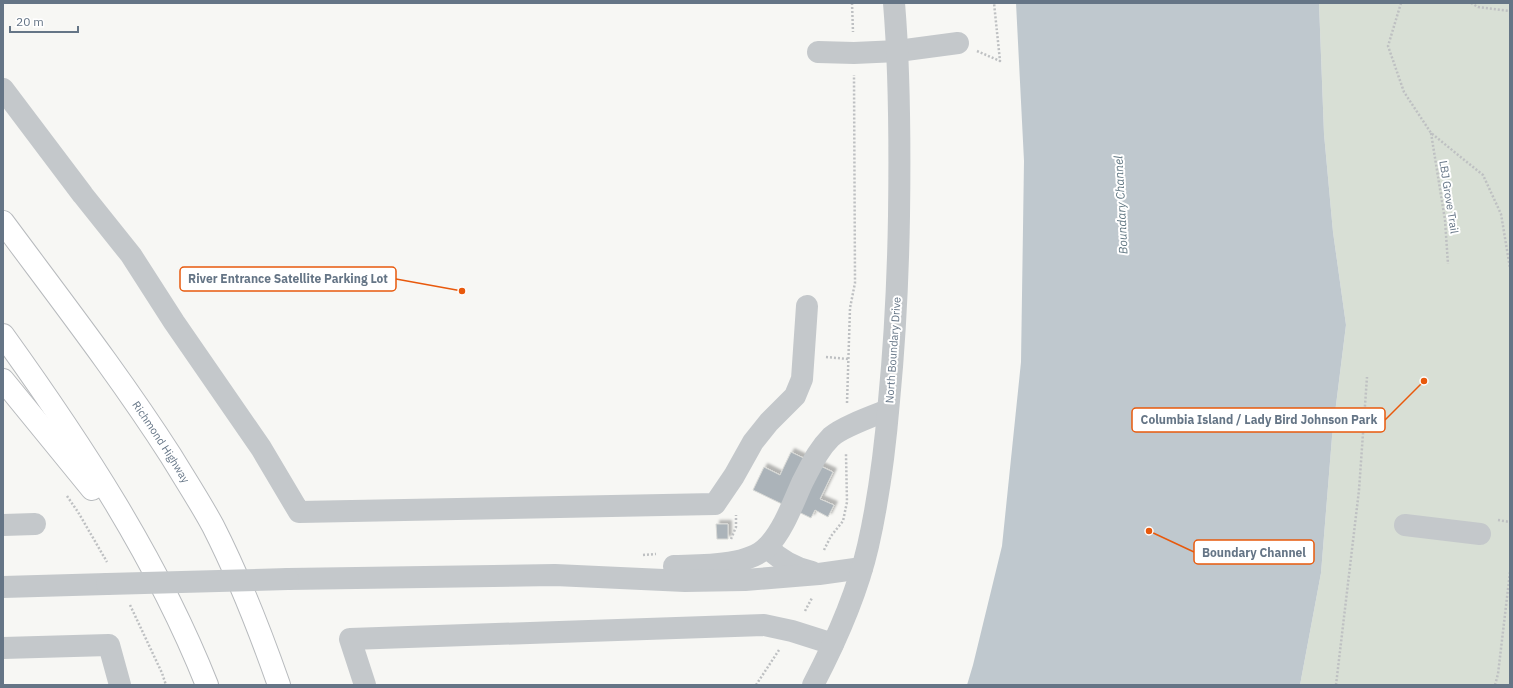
<svg xmlns="http://www.w3.org/2000/svg" width="1513" height="688" font-family="'IBM Plex Sans',sans-serif">
<style>
.green{fill:#d8dfd5}
.water{fill:#bfc8ce}
.building{fill:#abb3b9;stroke:#d8d9d6;filter:url(#shadow)}
.lines{fill:none;stroke-linecap:round;stroke-linejoin:round}
.highway-casing{stroke:#b7babd;stroke-width:24}
.path{stroke:#bec0c2;stroke-width:2.5;stroke-dasharray:2 2;stroke-linecap:butt}
.minor{stroke:#c4c8cb;stroke-width:22}
.highway{stroke:#fff;stroke-width:22}
.minor-bridge{stroke:#c4c8cb;stroke-width:22}
.labels{text-anchor:middle;stroke-width:4;stroke-linejoin:round;paint-order:stroke}
.street-label{font-size:11px;fill:#657586;stroke:#fff}
.water-label{font-size:12px;font-style:italic;fill:#617782;stroke:#fff}
.leader{fill:none;stroke:#e8590c;stroke-width:1.5}
.callout-dot{fill:#e8590c;stroke:#fff;stroke-width:1.5}
.callout{fill:#fff;stroke:#e8590c;stroke-width:1.5}
.callout-label{font-size:12px;text-anchor:middle;font-weight:bold;fill:#657586}
</style>
<defs>
<filter id="shadow"><feDropShadow dx="3.5" dy="-3.5" stdDeviation="1" flood-color="#0004"/></filter>
</defs>
<rect width="100%" height="100%" fill="#f7f7f4"/>
<path class="green" d="M1319,3H1510V685H1300L1321,573L1332,437L1346,325L1333,232L1324,134Z"/>
<path class="water" d="M1016,3H1319L1324,134L1333,232L1346,325L1332,437L1321,573L1300,685H967L973,665L1002,546L1021,362L1024,161Z"/>
<g class="building">
<path d="M791,452L833,472L820,499L834,505L828,517L815,510L811,518L753,490L764,467L780,475Z"/>
<path d="M716,524H728V539H717Z"/>
</g>
<g class="lines">
<g class="highway-casing">
<g id="highway">
<path id="s1" d="M3,222C60,299 119,375 171,456C185,479 200,502 213,526C239,577 260,631 279,685"/>
<path d="M3,335C82,445 157,559 207,685"/>
<path d="M3,380L92,489"/>
</g>
</g>
<g class="path">
<path d="M852,3L853,32"/>
<path d="M1401,3L1388,46L1404,92L1431,133L1483,175L1501,214L1510,268"/>
<path d="M1471,3L1478,7L1510,11"/>
<path d="M977,51L1000,61L994,3"/>
<path d="M1431,133L1445,220L1448,264"/>
<path d="M826,357L848,359"/>
<path d="M847,403L850,308L855,283L854,75"/>
<path d="M67,496L78,512L107,562"/>
<path d="M1498,520L1510,522"/>
<path d="M731,539L736,527V515"/>
<path d="M824,550L831,536L843,521L847,502L846,454"/>
<path d="M643,555L656,554"/>
<path d="M130,605L162,673L166,685"/>
<path d="M805,611L812,598"/>
<path d="M756,685L779,650"/>
<path d="M1336,685L1359,490L1367,377"/>
<path d="M1495,685L1498,674L1510,572"/>
</g>
<g class="minor">
<path d="M818,52L854,53L898,51L958,43"/>
<path d="M3,89L83,195L131,255L174,322L261,448L299,512L715,504L734,476L753,442L769,422L795,396L802,379L807,306"/>
<path d="M3,525L35,524"/>
<path d="M1405,525L1480,534"/>
<path d="M767,547C780,560 794,568 812,572"/>
<path d="M674,566C700,565 747,567 767,547C783,531 793,503 802,483C811,466 817,451 831,437C842,427 873,416 888,410"/>
<path d="M288,579L555,575L685,581L745,580L819,574L862,568"/>
<path d="M3,587L107,584"/>
<path d="M3,648L109,645L120,685"/>
<path d="M365,685L350,639L764,625L792,631L833,644"/>
<path d="M813,685C836,641 857,594 868,546C879,498 885,449 889,401C895,339 898,278 899,216C900,145 900,74 894,3"/>
</g>
<use href="#highway" class="highway"/>
<path class="minor-bridge" d="M107,584L288,579"/>
</g>
<g class="labels">
<g class="street-label">
<text transform="translate(1449 197) rotate(81)" y="4">LBJ Grove Trail</text>
<text transform="translate(893 350) rotate(-86)" y="4">North Boundary Drive</text>
<text dy="4" stroke="none"><textPath href="#s1" startOffset="271">Richmond Highway</textPath></text>
</g>
<g class="water-label">
<text transform="translate(1121 205) rotate(-93)" y="4">Boundary Channel</text>
</g>
</g>
<path class="leader" d="M462 291L396 279M1424 381L1385 420M1149 531L1194 552"/>
<g class="callout-dot">
<circle cx="462" cy="291" r="4"/>
<circle cx="1424" cy="381" r="4"/>
<circle cx="1149" cy="531" r="4"/>
</g>
<g class="callout">
<rect x="180" y="267" width="216" height="24" rx="4"/>
<rect x="1132" y="408" width="253" height="24" rx="4"/>
<rect x="1194" y="540" width="120" height="24" rx="4"/>
</g>
<g class="callout-label">
<text x="288" y="283">River Entrance Satellite Parking Lot</text>
<text x="1259" y="424">Columbia Island / Lady Bird Johnson Park</text>
<text x="1254" y="557">Boundary Channel</text>
</g>
<rect width="1513" height="688" fill="none" stroke="#657586" stroke-width="8"/>
<path d="M10 26v6h68v-6" fill="none" stroke="#657586" stroke-width="2"/>
<text x="16" y="26" font-size="12" fill="#657586" stroke="#ffffff" stroke-width="3" paint-order="stroke">20 m</text>
</svg>
